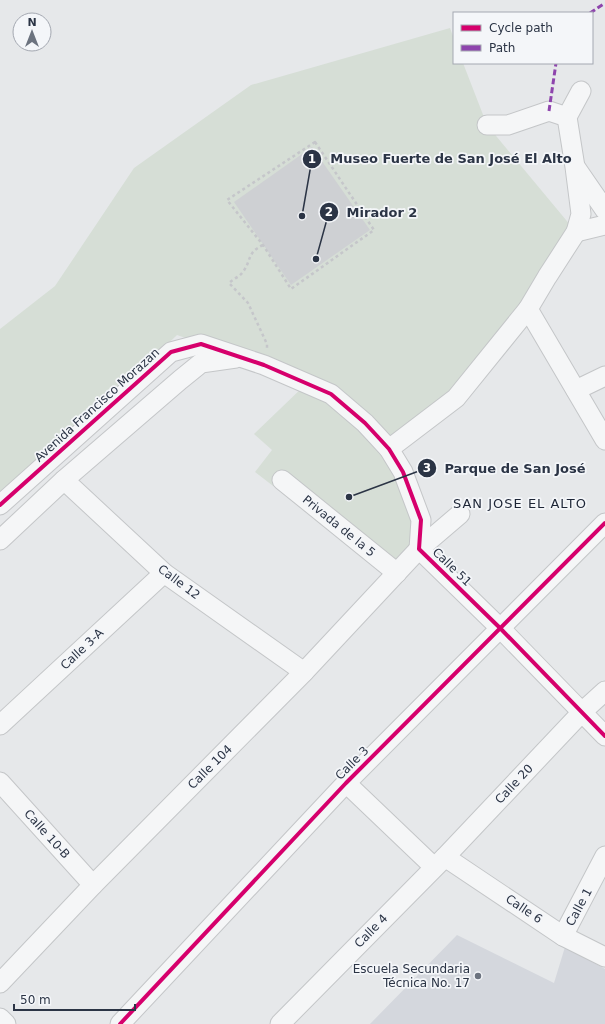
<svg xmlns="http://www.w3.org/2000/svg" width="605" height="1024" font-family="'DejaVu Sans',sans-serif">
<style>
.built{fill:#d4d7dd}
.green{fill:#d6ded6}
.building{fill:#ced0d3}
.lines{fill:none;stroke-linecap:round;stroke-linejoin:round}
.minor-casing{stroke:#c4c6c8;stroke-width:21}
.path{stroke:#c5c6ca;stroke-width:2.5;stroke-dasharray:3 3;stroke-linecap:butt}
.minor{stroke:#f5f6f7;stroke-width:19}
.quiet{stroke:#8e44ad;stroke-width:3;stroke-dasharray:6 3;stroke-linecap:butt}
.cycleway-casing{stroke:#f4f6f9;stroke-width:6}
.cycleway{stroke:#d6006c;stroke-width:4}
.poi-dot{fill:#6c737f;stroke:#f4f6f9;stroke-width:1.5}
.labels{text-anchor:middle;stroke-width:3.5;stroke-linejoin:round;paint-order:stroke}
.street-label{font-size:12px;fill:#2b3445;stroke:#f4f6f9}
.poi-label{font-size:12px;fill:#2b3445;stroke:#f4f6f9;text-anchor:end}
.neighbourhood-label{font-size:13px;letter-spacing:1px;fill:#1d2536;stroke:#f4f6f9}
.leader{fill:none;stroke:#2b3445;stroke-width:1.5}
.callout-dot{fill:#2b3445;stroke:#f4f6f9;stroke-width:1.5}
.mark-label{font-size:12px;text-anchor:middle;font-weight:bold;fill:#fff}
.callout-label{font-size:13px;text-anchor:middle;font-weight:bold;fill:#2b3445;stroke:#f4f6f9;stroke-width:3.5;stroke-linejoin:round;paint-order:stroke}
</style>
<rect width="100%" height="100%" fill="#e6e8ea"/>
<path class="built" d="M457,935L554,983L565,947L605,969V1024H370Z"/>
<path class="green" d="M450,28L454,39V63H463L487,125L576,232L456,398L389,449L403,473L417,549L390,576L255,472L272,450L254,434L306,384L331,394L264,365L177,335L0,507V329L55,286L134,168L251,85Z"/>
<path class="building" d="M312,147L370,230L291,285L234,202Z"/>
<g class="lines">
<g class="minor-casing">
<g id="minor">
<path d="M487,125H508L549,111L567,117"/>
<path d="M576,168L605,210"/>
<path d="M576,232L605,225"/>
<path d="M528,309L605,440"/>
<path d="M576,390L605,376"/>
<path d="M389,449L456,398L528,309L547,277L576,232L581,214L575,167L567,117L581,91"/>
<path d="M64,480L164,573L304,672"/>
<path d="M282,480L397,573"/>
<path d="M0,505L171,352L201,344L264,365L331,394L365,423L378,437L389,449L403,472L421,520L419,549L500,628L605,736"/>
<path d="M0,540L64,480L180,380L201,363L236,358"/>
<path d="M0,725L164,573"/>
<path d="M0,782L93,885"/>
<path d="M346,783L434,867"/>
<path d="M445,857L563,936L605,957"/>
<path d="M563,936L605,856"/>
<path d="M0,983L93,885L304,672L419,549L460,514"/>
<path d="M0,1018L6,1024"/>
<path d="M120,1024L346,783L605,523"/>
<path d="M280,1024L445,857L583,711L605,691"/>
</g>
</g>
<g class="path">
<path d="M315,142L374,230L291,289L263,245L227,200Z"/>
<path d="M263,245C246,253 252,261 242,273C239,277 233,279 229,283L248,303L267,344V348"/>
</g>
<use href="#minor" class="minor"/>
<g class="quiet">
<path d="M590,13L605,3"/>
<path d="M549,111L556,63"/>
</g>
<g class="cycleway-casing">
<g id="cycleway">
<path d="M0,505L171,352L201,344L264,365L331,394L365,423L378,437L389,449L403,472L421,520L419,549L500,628L605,736"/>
<path d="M120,1024L346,783L605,523"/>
</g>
</g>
<use href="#cycleway" class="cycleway"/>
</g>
<circle class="poi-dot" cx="478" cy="976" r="4"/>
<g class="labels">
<g class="street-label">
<text transform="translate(97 405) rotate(-42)" y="4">Avenida Francisco Morazan</text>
<text transform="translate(339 526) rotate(39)" y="4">Privada de la 5</text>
<text transform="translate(452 567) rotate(44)" y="4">Calle 51</text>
<text transform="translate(179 582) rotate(37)" y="4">Calle 12</text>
<text transform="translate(82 649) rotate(-43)" y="4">Calle 3-A</text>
<text transform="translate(352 763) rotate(-45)" y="4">Calle 3</text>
<text transform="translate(210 767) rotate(-45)" y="4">Calle 104</text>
<text transform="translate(514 784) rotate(-47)" y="4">Calle 20</text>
<text transform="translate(47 834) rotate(48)" y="4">Calle 10-B</text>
<text transform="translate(579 907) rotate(-62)" y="4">Calle 1</text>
<text transform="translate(524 909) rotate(34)" y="4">Calle 6</text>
<text transform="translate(371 931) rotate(-46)" y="4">Calle 4</text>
</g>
<g class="poi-label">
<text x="470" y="973">Escuela Secundaria<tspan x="470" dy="14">Técnica No. 17</tspan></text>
</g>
<g class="neighbourhood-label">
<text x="520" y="508">SAN JOSE EL ALTO</text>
</g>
</g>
<path class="leader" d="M302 216L312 159M316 259L329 212M349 497L427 468"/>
<g class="callout-dot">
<circle cx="302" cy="216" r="4"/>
<circle cx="316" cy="259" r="4"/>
<circle cx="349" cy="497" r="4"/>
<circle cx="312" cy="159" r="10"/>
<circle cx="329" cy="212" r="10"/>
<circle cx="427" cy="468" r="10"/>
</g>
<g class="mark-label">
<text x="312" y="163">1</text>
<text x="329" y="216">2</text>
<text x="427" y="472">3</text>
</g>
<g class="callout-label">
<text x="451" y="163">Museo Fuerte de San José El Alto</text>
<text x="382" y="217">Mirador 2</text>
<text x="515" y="473">Parque de San José</text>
</g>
<rect x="453" y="12" width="140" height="52" fill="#f4f6f9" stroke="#a4a8b1"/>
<rect x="461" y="25" width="20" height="6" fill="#d6006c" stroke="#a4a8b1"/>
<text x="489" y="32" font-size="12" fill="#2b3445">Cycle path</text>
<rect x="461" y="45" width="20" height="6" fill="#8e44ad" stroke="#a4a8b1"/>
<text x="489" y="52" font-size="12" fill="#2b3445">Path</text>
<g transform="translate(32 32)"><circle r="19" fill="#f4f6f9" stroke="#a4a8b1"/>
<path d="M0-3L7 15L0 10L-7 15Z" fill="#6c737f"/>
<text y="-6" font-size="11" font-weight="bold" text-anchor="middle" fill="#2b3445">N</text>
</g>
<path d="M14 1004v6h121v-6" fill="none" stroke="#2b3445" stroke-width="2"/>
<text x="20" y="1004" font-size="12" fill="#2b3445" stroke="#f4f6f9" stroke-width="3" paint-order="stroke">50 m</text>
</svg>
